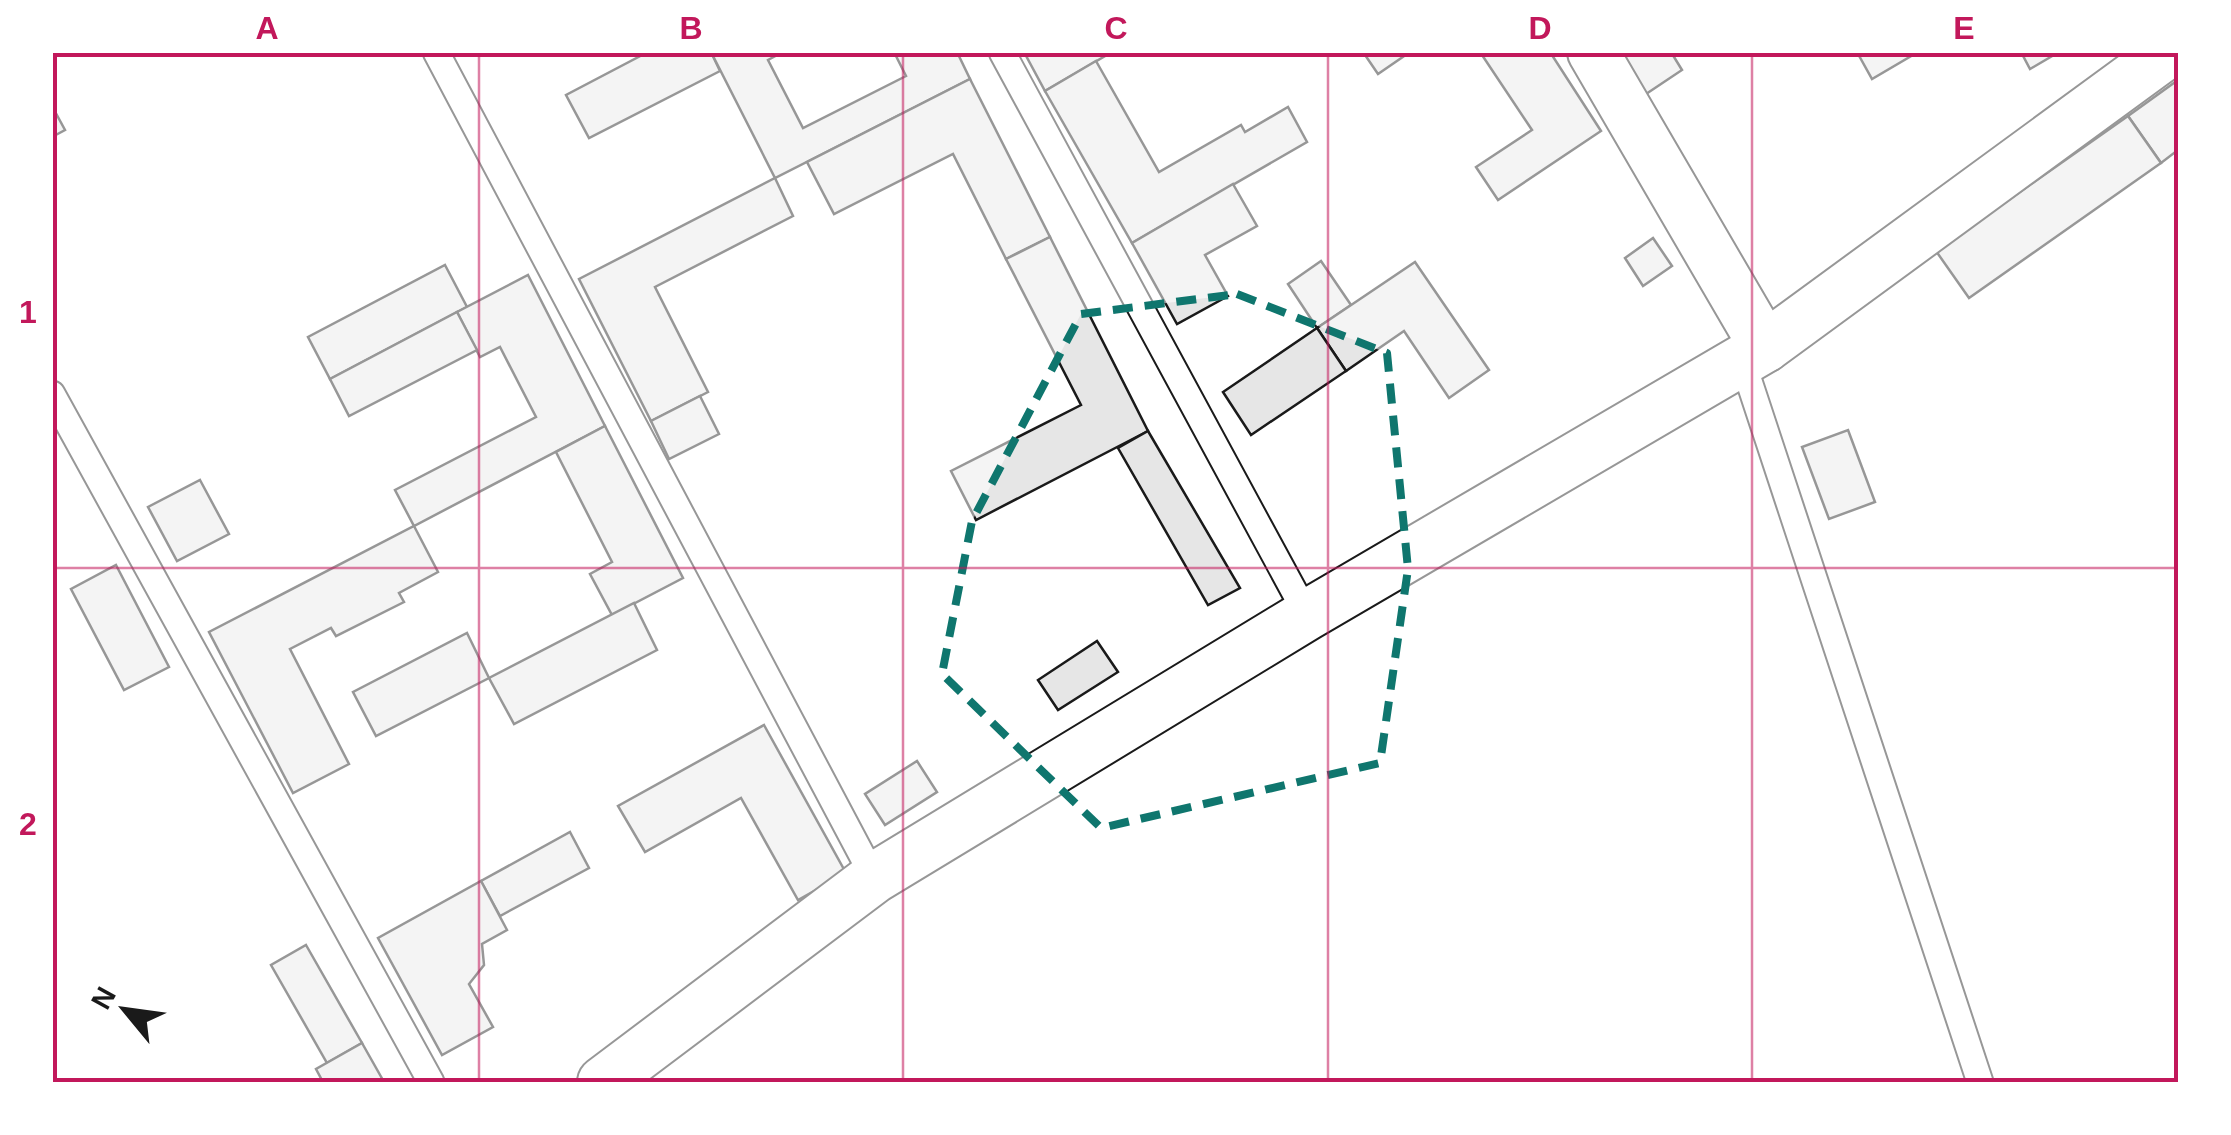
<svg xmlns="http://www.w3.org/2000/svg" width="2231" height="1135" font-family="Arial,sans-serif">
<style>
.building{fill:#e6e6e6;stroke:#1a1a1a;stroke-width:2.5}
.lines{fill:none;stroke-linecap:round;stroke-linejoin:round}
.lane-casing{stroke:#1a1a1a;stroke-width:29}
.street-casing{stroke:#1a1a1a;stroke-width:54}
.lane{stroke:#fff;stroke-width:25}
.street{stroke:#fff;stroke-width:50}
.marked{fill:none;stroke:#0f766e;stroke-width:8;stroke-dasharray:20 12;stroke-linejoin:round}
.grid{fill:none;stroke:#c2185b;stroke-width:2.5;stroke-opacity:0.55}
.neatline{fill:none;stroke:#c2185b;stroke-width:4}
.grid-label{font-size:32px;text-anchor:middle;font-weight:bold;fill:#c2185b}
</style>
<rect width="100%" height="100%" fill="#fff"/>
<g class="building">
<path d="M648,52H711L720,71L589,138L566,95Z"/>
<path d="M711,52H783L768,60L803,128L906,76L894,52H957L970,79L775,178Z"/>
<path d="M1024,52H1112L1045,91Z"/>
<path d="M1363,52H1410L1378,74Z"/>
<path d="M1480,52H1550L1601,131L1498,200L1476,167L1532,130Z"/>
<path d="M1610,52H1671L1682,70L1640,98Z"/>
<path d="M1857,52H1918L1872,79Z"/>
<path d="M2021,52H2059L2030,69Z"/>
<path d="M1096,61L1159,172L1241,125L1245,132L1288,107L1307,142L1132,243L1045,91Z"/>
<path d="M970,79L1050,237L1006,259L953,154L834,214L807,162Z"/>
<path d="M2178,80V150L2161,163L2128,116Z"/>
<path d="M52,106L65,130L52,137Z"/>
<path d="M2128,116L2161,163L1969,298L1936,251Z"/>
<path d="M775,178L793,216L655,287L708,392L651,421L579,279Z"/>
<path d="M1233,184L1257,226L1205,255L1228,296L1177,324L1132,243Z"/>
<path d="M1050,237L1148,431L976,520L951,471L1081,405L1006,259Z"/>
<path d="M1653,238L1672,266L1643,286L1625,258Z"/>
<path d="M1321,261L1351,305L1317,328L1288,284Z"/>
<path d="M1415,262L1489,370L1449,398L1404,331L1346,371L1317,328Z"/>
<path d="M445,265L467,307L330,379L308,337Z"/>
<path d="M528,275L605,426L414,526L395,490L536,417L500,347L480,357L457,312Z"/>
<path d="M457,312L477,350L349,416L330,379Z"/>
<path d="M1317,328L1346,371L1251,435L1223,392Z"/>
<path d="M700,396L719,434L669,459L651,421Z"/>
<path d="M605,426L683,578L612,615L590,574L612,562L556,452Z"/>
<path d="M1848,430L1875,502L1829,519L1802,447Z"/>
<path d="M1148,431L1240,588L1208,605L1118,448Z"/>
<path d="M200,480L229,534L177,561L148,507Z"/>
<path d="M414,526L438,572L399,593L404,602L336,636L331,628L290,649L349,764L293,793L209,632Z"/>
<path d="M116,565L169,667L124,690L71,589Z"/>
<path d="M634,603L657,650L514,724L489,678Z"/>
<path d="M467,633L489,678L376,736L353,692Z"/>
<path d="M1097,641L1118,672L1058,710L1038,680Z"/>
<path d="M764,725L846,873L798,900L741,798L645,852L618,806Z"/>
<path d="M917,761L937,792L885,825L865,794Z"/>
<path d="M570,832L589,868L500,916L481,881Z"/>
<path d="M481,881L507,930L482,944L484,965L469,984L493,1027L442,1055L378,938Z"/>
<path d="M306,945L362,1043L327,1063L271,965Z"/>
<path d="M362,1043L384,1082H323L316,1069Z"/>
</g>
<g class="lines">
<g class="lane-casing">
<g id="lane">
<path d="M436,52L874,878"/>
<path d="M1002,52L1307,615"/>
<path d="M1742,360L1980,1082"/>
<path d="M52,394L431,1082"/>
</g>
</g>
<g class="street-casing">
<g id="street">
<path d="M1593,52L1765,347"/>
<path d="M603,1082L874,878L1307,615L1765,347L2168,52"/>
</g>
</g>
<use href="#lane" class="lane"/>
<use href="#street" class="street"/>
</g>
<path d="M0 0H2231V1135H0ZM1237,294L1387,353L1408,569L1380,763L1101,828L942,674L972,521L1081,314Z" fill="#fff" fill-opacity=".55" fill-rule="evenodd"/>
<path class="marked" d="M1237,294L1387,353L1408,569L1380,763L1101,828L942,674L972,521L1081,314Z"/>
<path class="grid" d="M479,52V1082M903,52V1082M1328,52V1082M1752,52V1082M52,568H2178"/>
<rect width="2231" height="1135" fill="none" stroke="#ffffff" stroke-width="110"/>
<g transform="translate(125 1010) rotate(299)" stroke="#ffffff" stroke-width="8" paint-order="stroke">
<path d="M0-8L18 38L0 25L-18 38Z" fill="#1a1a1a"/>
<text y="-15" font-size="28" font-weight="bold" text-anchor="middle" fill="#1a1a1a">N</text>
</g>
<rect x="55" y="55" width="2121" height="1025" class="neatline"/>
<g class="grid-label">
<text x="267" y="39">A</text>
<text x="691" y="39">B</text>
<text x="1116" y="39">C</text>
<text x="1540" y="39">D</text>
<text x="1964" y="39">E</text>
<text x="28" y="323">1</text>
<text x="28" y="835">2</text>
</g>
</svg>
